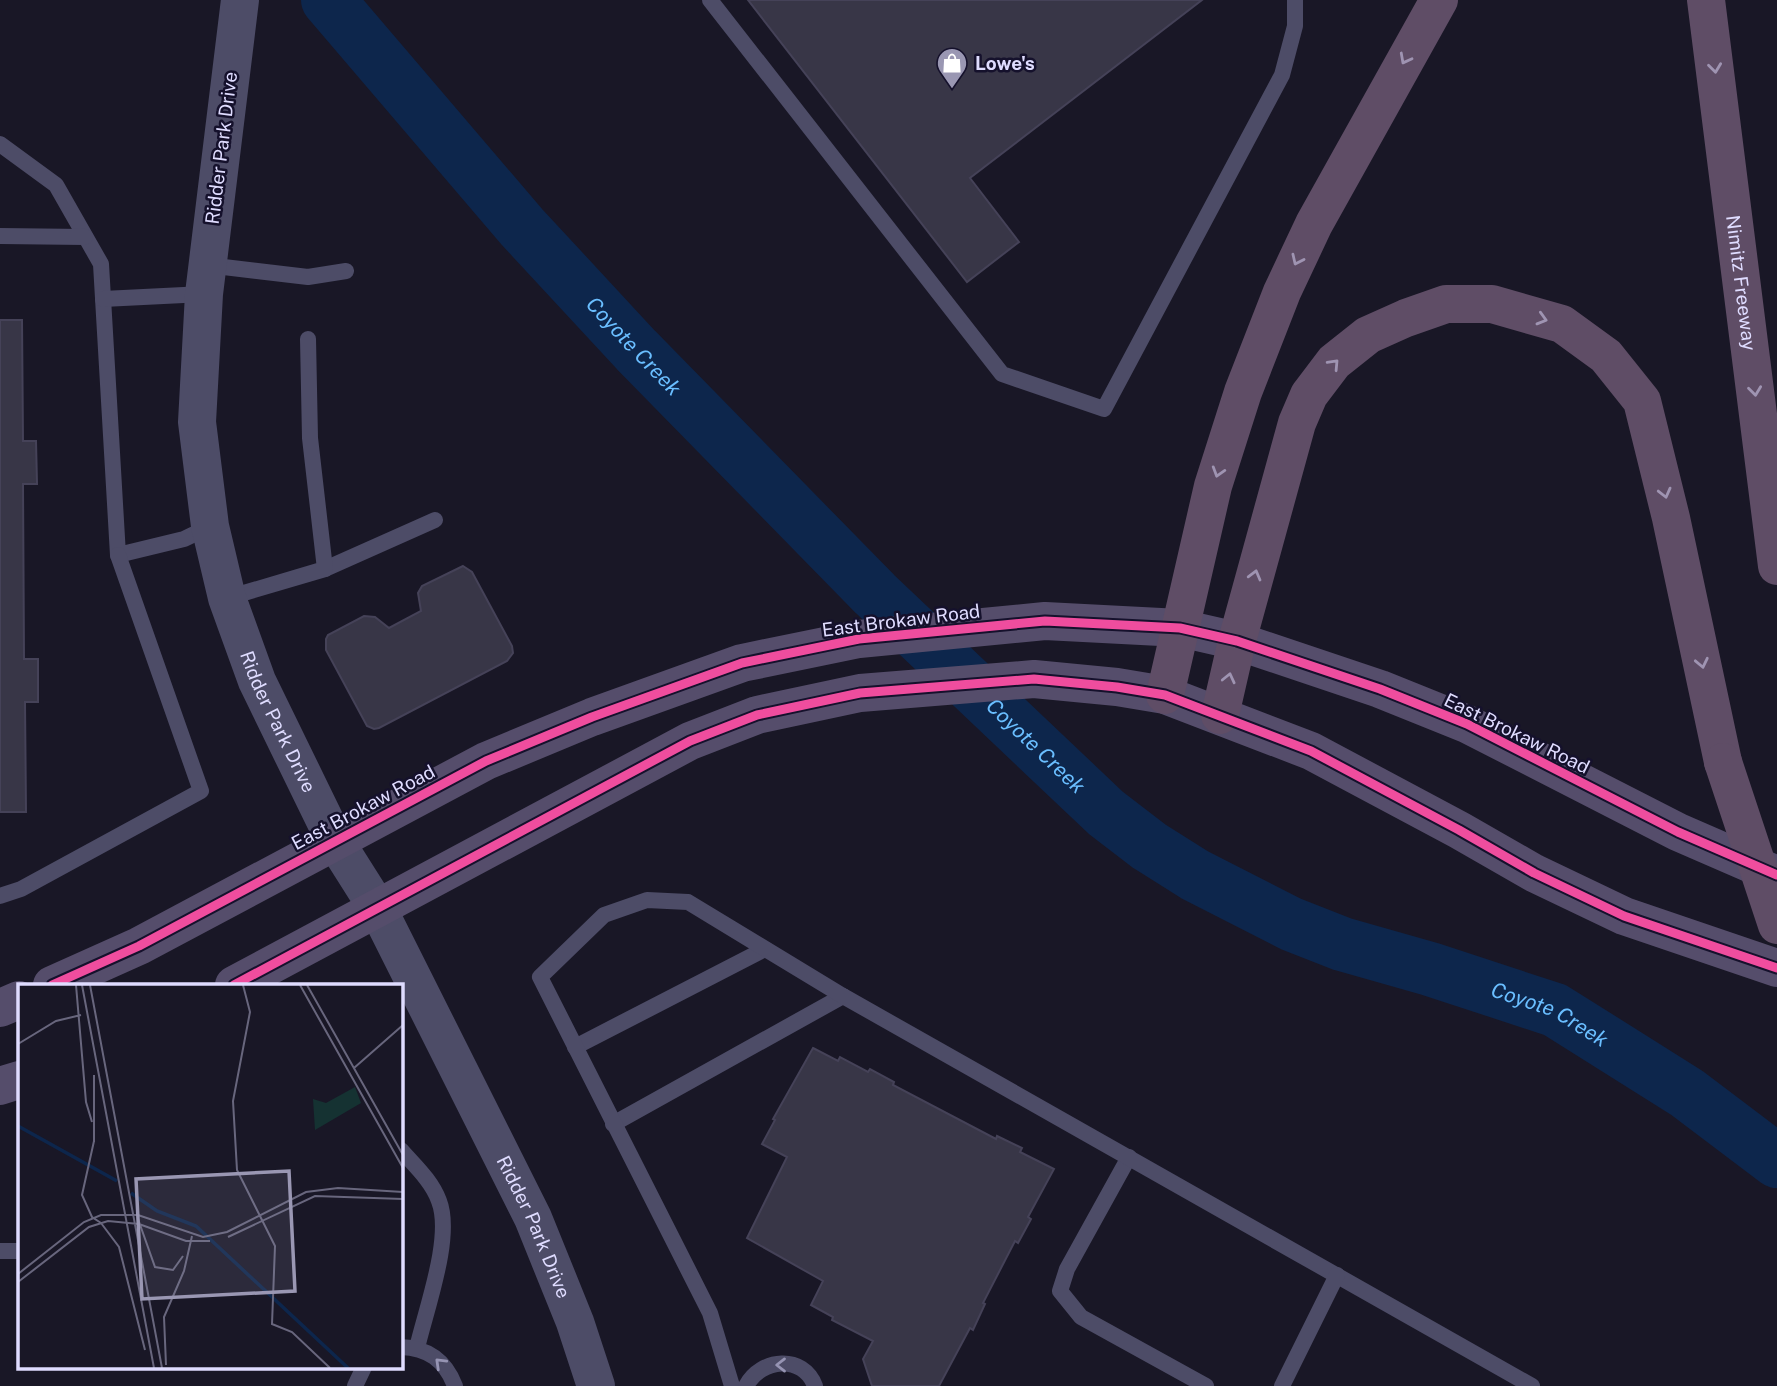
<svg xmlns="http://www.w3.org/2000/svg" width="1777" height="1386" font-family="'Public Sans',sans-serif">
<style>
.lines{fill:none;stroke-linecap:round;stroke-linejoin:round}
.river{stroke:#0d264c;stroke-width:54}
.building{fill:#383647;stroke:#454258;stroke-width:2}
.service{stroke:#4d4c67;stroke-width:16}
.tertiary{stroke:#4d4c67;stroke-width:38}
.primary{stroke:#554d6b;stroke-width:38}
.motorway{stroke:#5f4d66;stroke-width:38}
.motorway-bridge{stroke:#5f4d66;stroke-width:38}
.cycleway-casing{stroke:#15112c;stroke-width:13}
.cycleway{stroke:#ef4d9e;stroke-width:9}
.oneway{stroke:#9f94b2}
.oneway2{stroke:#9694b3}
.labels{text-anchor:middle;stroke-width:5;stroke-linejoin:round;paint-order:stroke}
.poi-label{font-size:19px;font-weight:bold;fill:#dfdcff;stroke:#15112c;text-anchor:start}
.street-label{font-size:19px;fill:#dfdcff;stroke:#15112c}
.water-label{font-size:21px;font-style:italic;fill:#6abeff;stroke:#15112c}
.inset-river{fill:none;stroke:#0d264c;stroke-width:3.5}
.inset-road{fill:none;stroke:#68667d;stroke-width:2}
.view{fill:#9a97b3;fill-opacity:0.15;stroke:#9a97b3;stroke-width:3.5}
.inset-edge{fill:none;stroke:#dfdcff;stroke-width:3.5}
</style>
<rect width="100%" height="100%" fill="#191726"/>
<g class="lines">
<path class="river" id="s1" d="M328,0L522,227L636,350L875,594L1106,813L1149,846L1195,875L1291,924L1342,944L1430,969L1555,1010L1687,1093L1777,1161"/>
</g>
<g class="building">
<path d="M748,0H1202L970,178L1019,242L967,282Z"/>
<path d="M0,320H22L23,441H36L37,484H23L24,659H38V702H25L26,812H0Z"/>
<path d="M463,566L472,572L512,646L513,653L507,661L379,728L374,729L367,726L326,650V639L328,635L364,616L375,617L389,628L421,611L418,593L422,586Z"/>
<path d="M813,1048L838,1061L840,1057L868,1072L870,1069L894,1082L893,1085L996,1139L997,1136L1022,1148L1020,1152L1054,1169L1028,1217L1031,1219L1018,1243L1015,1241L983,1303L985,1304L973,1330L970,1328L939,1386H872L863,1359L873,1341L832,1320L833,1317L811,1305L823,1281L747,1238L787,1157L762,1144L775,1120L773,1119Z"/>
</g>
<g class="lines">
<g class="service">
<path d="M710,0L1002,374L1104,409L1282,75L1295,26V0"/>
<path d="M0,144L56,185L101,264L118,555L184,539L209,527"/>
<path d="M0,236L85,237"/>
<path d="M207,265L308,277L346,271"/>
<path d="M103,299L204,294"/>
<path d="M325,569L435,520"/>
<path d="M227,598L325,569L310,438L308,339"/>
<path d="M0,896L21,889L201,791L118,555"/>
<path d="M575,1047L765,949"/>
<path d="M613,1124L843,996"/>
<path d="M401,1150C414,1165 432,1181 439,1201C453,1237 426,1309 417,1348"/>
<path d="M1129,1157L1067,1269L1060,1291L1081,1317L1206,1386"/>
<path d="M0,1251H19"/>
<path d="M401,1347C428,1348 445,1360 455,1386"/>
<path d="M355,1386L364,1367"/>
<path d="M732,1386L710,1313L540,977L604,915L647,900L688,902L843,996L1532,1386"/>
<path d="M746,1386C761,1358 803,1354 815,1386"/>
<path d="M1282,1386L1337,1275"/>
</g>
<path class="tertiary" id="s2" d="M240,0L204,294L197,422L210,526L227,598L257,681L335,841L378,909L533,1218L575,1322L596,1386"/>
<g class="primary">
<path d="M52,985L139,946L486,761L592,717L742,663L859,639L1045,621L1180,628L1237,641L1380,689L1467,724L1678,832L1777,875"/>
<path d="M234,985L690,741L757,715L860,693L1034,679L1117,687L1165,695L1311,751L1459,830L1534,873L1624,916L1777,968"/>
<path d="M0,1008L19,1000"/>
<path d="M0,1086L19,1080"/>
</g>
<g class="motorway">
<path id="s3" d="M1706,0L1777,566"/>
<path d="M1165,695L1213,486L1243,392L1282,292L1314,224L1439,0"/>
<path d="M1220,715L1237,641L1297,423L1309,395L1334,362L1368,335L1406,318L1446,304H1492L1562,324L1606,356L1642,401L1671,518L1723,762"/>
</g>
<path class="motorway-bridge" d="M1723,762L1777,925"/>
<g class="cycleway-casing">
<g id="cycleway">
<path d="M52,985L139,946L486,761L592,717L742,663L859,639L1045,621L1180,628L1237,641L1380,689L1467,724L1678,832L1777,875"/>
<path d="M234,985L690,741L757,715L860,693L1034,679L1117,687L1165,695L1311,751L1459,830L1534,873L1624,916L1777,968"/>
</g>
</g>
<use href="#cycleway" class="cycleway"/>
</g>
<defs><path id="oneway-chevron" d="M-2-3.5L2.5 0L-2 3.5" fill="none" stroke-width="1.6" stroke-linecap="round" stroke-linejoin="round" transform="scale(1.75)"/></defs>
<g class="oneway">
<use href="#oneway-chevron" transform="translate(1405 59) rotate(118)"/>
<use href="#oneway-chevron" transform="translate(1715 68) rotate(83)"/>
<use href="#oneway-chevron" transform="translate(1297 260) rotate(115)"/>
<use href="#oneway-chevron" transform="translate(1542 319) rotate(16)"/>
<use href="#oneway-chevron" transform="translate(1334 364) rotate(-47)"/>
<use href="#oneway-chevron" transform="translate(1755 391) rotate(83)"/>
<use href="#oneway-chevron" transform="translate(1218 472) rotate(107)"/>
<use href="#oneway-chevron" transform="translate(1665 493) rotate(76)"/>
<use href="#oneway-chevron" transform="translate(1255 575) rotate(-75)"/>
<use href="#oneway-chevron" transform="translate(1702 663) rotate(78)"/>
<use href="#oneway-chevron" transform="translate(1229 678) rotate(-77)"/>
</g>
<g class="oneway2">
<use href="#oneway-chevron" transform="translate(440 1363) rotate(-136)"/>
<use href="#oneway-chevron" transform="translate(781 1365) rotate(180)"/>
</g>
<defs>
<g id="shop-pin" transform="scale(1.575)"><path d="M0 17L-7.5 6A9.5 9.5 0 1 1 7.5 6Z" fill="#9a97b3" stroke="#15112c"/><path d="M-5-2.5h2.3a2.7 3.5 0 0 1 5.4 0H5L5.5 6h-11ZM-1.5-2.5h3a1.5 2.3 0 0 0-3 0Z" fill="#fff"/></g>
</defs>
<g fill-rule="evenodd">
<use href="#shop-pin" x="952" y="63"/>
</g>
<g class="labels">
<g class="poi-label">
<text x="975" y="70">Lowe's</text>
</g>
<g class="street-label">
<text transform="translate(221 148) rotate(-83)" y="7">Ridder Park Drive</text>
<text dy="7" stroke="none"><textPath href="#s3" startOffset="285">Nimitz Freeway</textPath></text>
<text transform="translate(901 620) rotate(-7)" y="7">East Brokaw Road</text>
<text dy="7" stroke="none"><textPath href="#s2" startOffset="737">Ridder Park Drive</textPath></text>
<text transform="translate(1517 733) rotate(26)" y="7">East Brokaw Road</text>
<text transform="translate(363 807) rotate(-28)" y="7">East Brokaw Road</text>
<text dy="7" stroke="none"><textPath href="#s2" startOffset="1304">Ridder Park Drive</textPath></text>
</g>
<g class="water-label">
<text dy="7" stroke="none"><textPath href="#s1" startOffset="462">Coyote Creek</textPath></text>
<text dy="7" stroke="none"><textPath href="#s1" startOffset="1029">Coyote Creek</textPath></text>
<text dy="7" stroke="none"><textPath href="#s1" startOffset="1617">Coyote Creek</textPath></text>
</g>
</g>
<g transform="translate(18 984)">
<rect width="385" height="385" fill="#191726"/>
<path d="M337,103L343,119L297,146L295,115L308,119Z" fill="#153232"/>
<path class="inset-river" d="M0,142L99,197M113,209L139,227L178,242L330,384"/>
<path class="inset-road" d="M58,1L68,118L74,138M64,1L136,384M72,1L144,384M225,1L232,28L215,117L219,186L257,262L254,340L274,348L312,384M282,1L385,184M289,1L385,171M0,60L38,37L63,31M336,84L385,41M76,157L64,211L74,233L83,239M76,158V91M120,235L137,283L155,286L165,272M83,239L101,263L127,366M210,253L297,212L385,215M0,290L66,238L83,231H120L185,253L209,248L288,208L320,204L385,208M0,298L71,243L90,237L121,240L168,257H192M148,381L146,333L166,287L174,252"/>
<path class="view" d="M271,187L277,307L124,315L118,195Z"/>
<rect width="385" height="385" class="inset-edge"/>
</g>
</svg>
